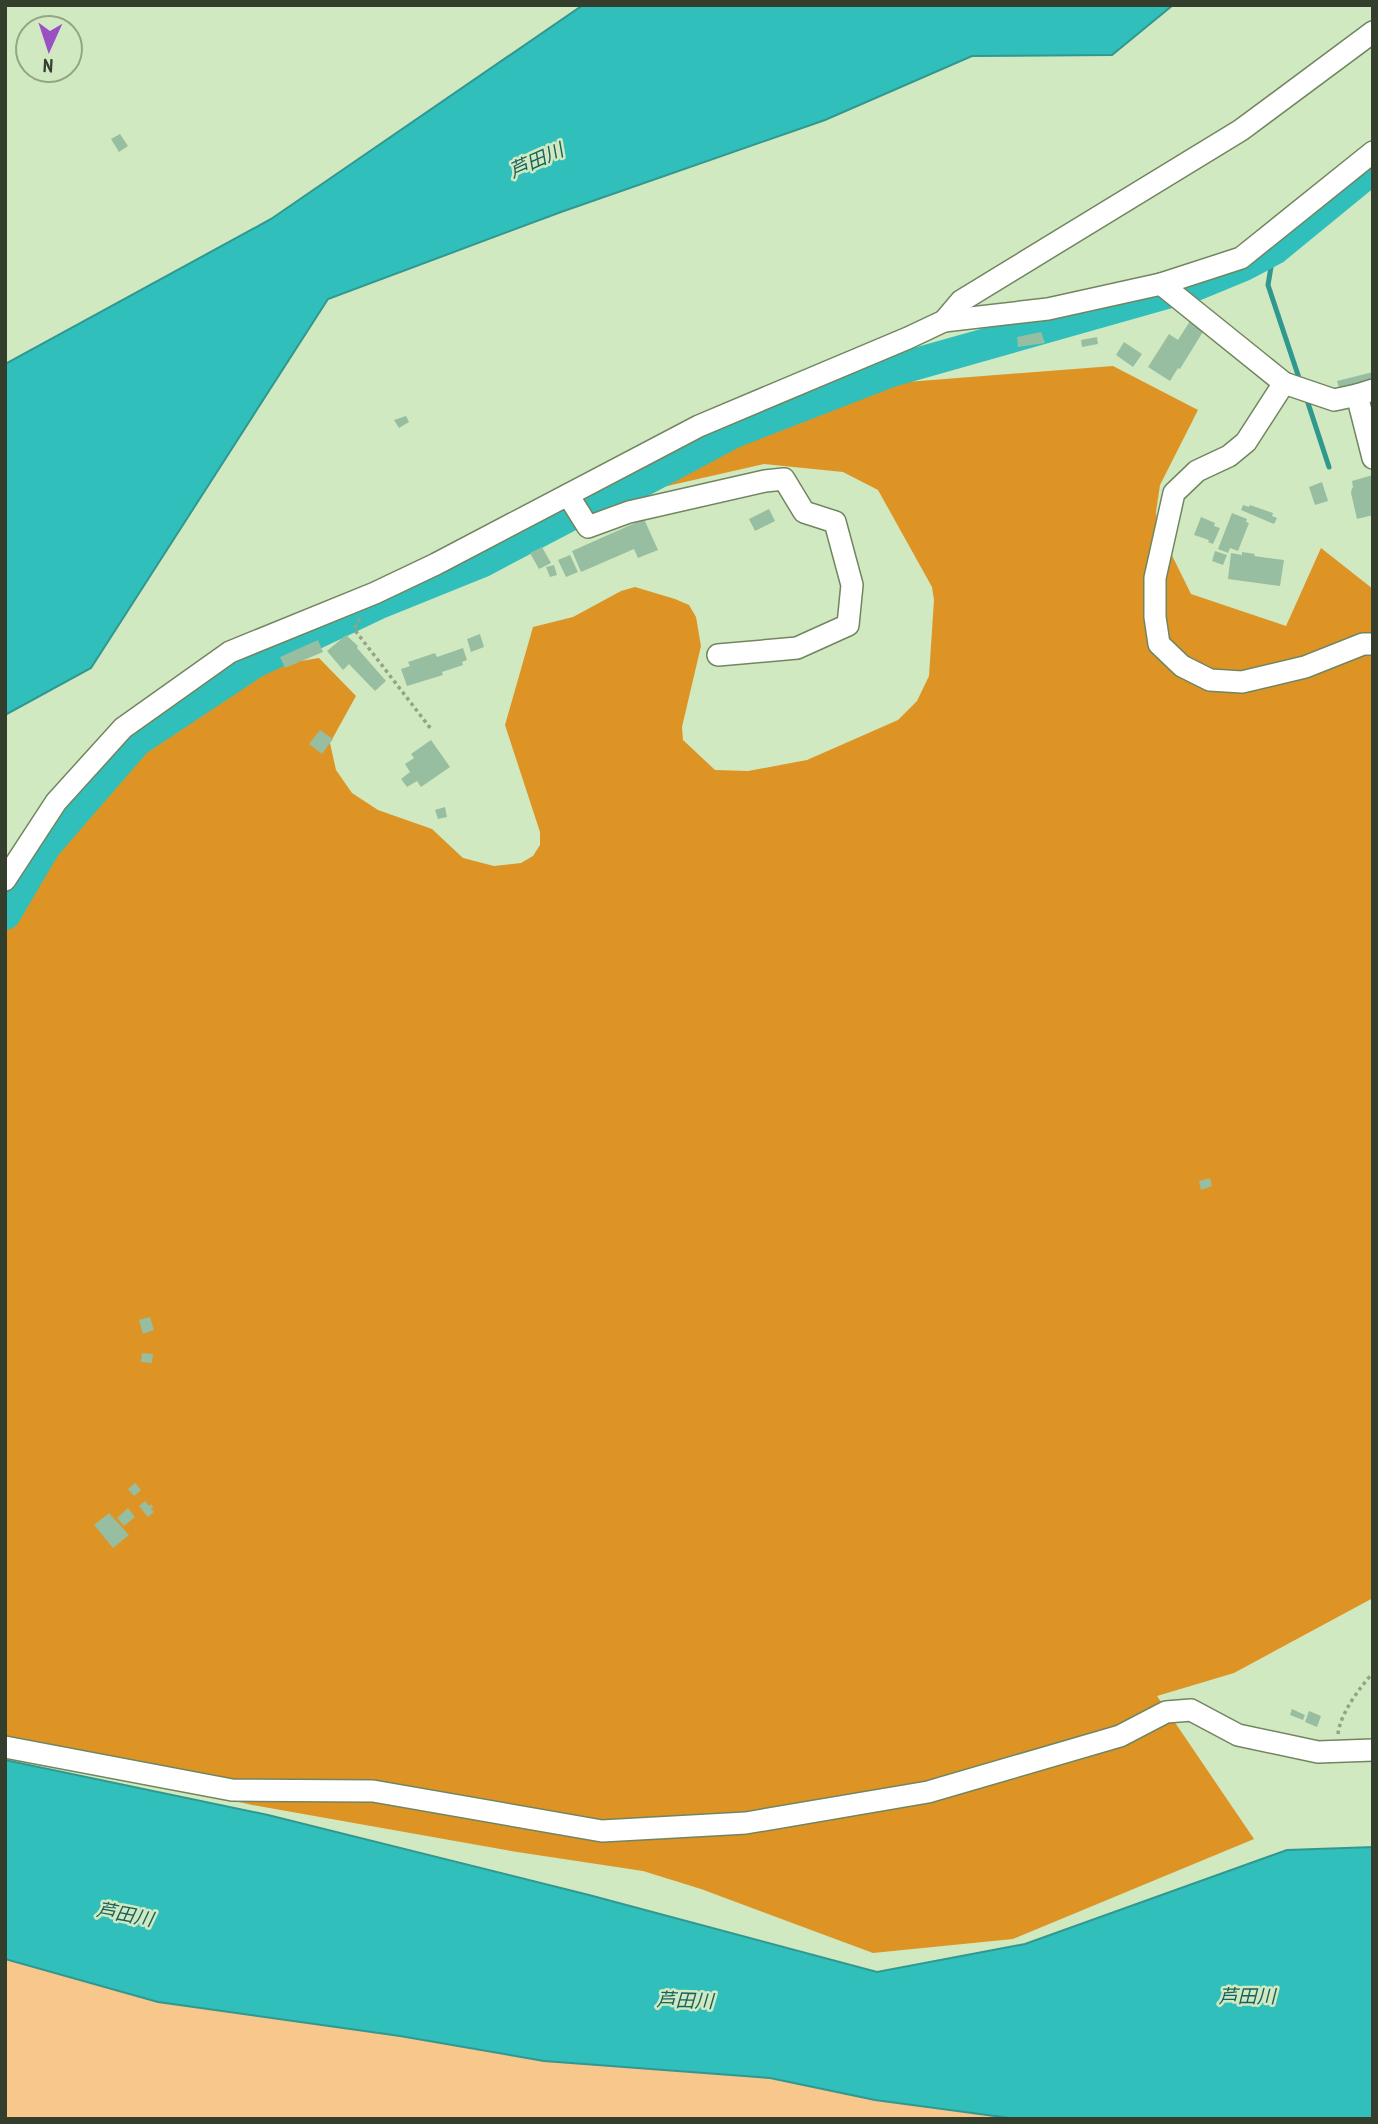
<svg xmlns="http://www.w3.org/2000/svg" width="1378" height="2124" font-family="'PT Sans Narrow','Noto Sans JP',sans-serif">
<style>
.green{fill:#f7c78b}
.forest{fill:#dd9424}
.water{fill:#30bfbb;stroke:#319890;stroke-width:2}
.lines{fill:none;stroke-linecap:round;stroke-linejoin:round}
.stream{stroke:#319890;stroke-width:5}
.river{stroke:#30bfbb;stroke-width:32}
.building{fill:#97bea0}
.minor-casing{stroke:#718660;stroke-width:24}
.path{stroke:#92a485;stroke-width:3.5;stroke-dasharray:3.5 3.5;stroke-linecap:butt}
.minor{stroke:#fff;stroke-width:21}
.labels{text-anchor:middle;stroke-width:5;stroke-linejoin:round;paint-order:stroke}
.water-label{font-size:19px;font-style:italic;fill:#186260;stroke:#d1e9c0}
</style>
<rect width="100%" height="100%" fill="#d1e9c0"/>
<path class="green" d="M5,1959L158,2002L400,2036L544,2061L770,2078L875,2100L1017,2119H5Z"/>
<path class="forest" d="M1113,366L1198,410L1160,485L1156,512L1157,525L1191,594L1286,626L1321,548L1373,589V1598L1234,1673L1157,1696L1254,1839L1013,1939L873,1953L701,1889L643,1871L517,1852L252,1805L5,1748V923L78,813L127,757L282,664L319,658L356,696L330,743L336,770L352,793L378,810L432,829L463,858L494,866L521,863L533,856L540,845V832L505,725L533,627L573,617L621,591L635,587L675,599L689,605L696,617L701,646L682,727L683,740L715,770L748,771L807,760L898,720L917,701L929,676L934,600L932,587L878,490L843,472L764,464L632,494L623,471L894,383Z"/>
<g class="water">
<path d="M583,5H1173L1112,55L972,56L825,120L561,212L328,299L91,668L5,715V364L271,219Z"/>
<path d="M5,1760L268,1815L589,1895L877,1972L1025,1944L1287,1850L1373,1847V2119H1017L875,2100L770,2078L544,2061L400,2036L158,2002L5,1959Z"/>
</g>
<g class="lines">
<g class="stream">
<path d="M1274,249L1268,285L1300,381"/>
<path d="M1306,397L1329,467"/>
</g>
<path class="river" d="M5,914L45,846L136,741L255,662L377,604L481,562L593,503L635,485L734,432L891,371L1198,284L1244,265L1274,249L1373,168"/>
</g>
<g class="building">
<path d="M120,134L128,146L119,152L111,139Z"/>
<path d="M1190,321L1204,330L1180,369L1178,368L1170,381L1148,367L1169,334L1178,340Z"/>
<path d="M1041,332L1045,343L1018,347L1017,337Z"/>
<path d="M1097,337L1098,344L1082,347L1081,340Z"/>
<path d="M1124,342L1142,354L1133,367L1116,355Z"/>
<path d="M1373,372V383L1340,391L1337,381Z"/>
<path d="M406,416L409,422L399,428L394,420Z"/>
<path d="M1373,475V515L1357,519L1351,493L1352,488H1353L1352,481Z"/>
<path d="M1322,482L1328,501L1315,505L1309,487Z"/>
<path d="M1243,505L1249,507L1250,505L1273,513L1272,516L1277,518L1274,524L1241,510Z"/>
<path d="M769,509L775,521L755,531L749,519Z"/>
<path d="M1232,513L1247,519L1246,522L1249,523L1238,551L1230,548L1228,553L1218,549Z"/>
<path d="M1201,517L1215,523L1214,526L1220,528L1213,544L1208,542L1209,540L1194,535Z"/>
<path d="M644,519L658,550L638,558L634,549L581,572L572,551Z"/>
<path d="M542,547L551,563L539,569L530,553Z"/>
<path d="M1215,551L1227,555L1223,565L1212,561Z"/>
<path d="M1242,552L1255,554L1254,556L1284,560L1280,586L1228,579L1231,553L1242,555Z"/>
<path d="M570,555L578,572L566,577L558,560Z"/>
<path d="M554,565L557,575L550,577L546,567Z"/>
<path d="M480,634L484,647L471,652L467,639Z"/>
<path d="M346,635L358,646L357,648L386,681L375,691L349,664L343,670L327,651Z"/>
<path d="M318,640L323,652L285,668L280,657Z"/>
<path d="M463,648L467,660L462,662L463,665L442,672L443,675L407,686L401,669L410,666L408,662L435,653L437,657Z"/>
<path d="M320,730L333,739L322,754L309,744Z"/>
<path d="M431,740L450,767L421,787L417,781L407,787L401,779L410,772L405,764L414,758L411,754Z"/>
<path d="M445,807L447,817L438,819L435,810Z"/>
<path d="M1210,1178L1212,1186L1201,1190L1199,1181Z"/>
<path d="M150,1317L154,1330L143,1334L139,1320Z"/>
<path d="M142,1353L153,1354L152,1363L141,1362Z"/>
<path d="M135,1483L141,1490L134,1496L128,1489Z"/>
<path d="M145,1501L149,1506L151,1504L153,1507L151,1509L154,1512L148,1517L139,1506Z"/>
<path d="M128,1508L135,1517L124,1526L117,1518Z"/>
<path d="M109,1513L129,1535L113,1548L94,1525Z"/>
<path d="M1292,1709L1305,1715L1303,1720L1290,1715Z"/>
<path d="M1309,1711L1321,1716L1317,1727L1305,1722Z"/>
</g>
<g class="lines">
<g class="minor-casing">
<g id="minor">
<path d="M1161,284L1284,383L1334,400L1357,395L1373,390"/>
<path d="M944,321L1048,309L1161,284L1241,258L1373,152"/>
<path d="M1284,383L1246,442L1229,456L1197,471L1174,493L1155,578V617L1159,644L1182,666L1210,680L1242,682L1305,667L1363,644H1373"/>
<path d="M1357,395L1373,458"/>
<path d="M568,495L588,527L629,512L765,481L784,479L804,512L835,522L852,585L848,625L797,648L718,655"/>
<path d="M5,880L56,802L123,728L230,652L375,593L436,564L699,426L908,338L944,321L961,301L1241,130L1373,32"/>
<path d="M5,1747L232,1790L373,1791L602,1831L746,1823L928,1792L1120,1736L1166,1712L1191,1710L1238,1735L1318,1752L1373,1750"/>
</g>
</g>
<g class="path">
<path d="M360,619L354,629L431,729"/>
<path d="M1338,1734C1340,1714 1360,1687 1373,1673"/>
</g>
<use href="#minor" class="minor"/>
</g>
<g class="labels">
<g class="water-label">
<text transform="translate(536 160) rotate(-24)" y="7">芦田川</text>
<text transform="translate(125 1914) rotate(11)" y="7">芦田川</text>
<text x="1247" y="2003">芦田川</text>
<text transform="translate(685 2000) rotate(2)" y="7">芦田川</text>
</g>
</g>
<rect width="1378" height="2124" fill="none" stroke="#343e2d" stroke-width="14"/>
<g transform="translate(49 49) rotate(183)"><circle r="33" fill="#d1e9c0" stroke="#92a585" stroke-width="2"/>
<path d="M0-5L12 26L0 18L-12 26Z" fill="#9a50c2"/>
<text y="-10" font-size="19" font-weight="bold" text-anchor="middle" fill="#343e2d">N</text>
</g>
</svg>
